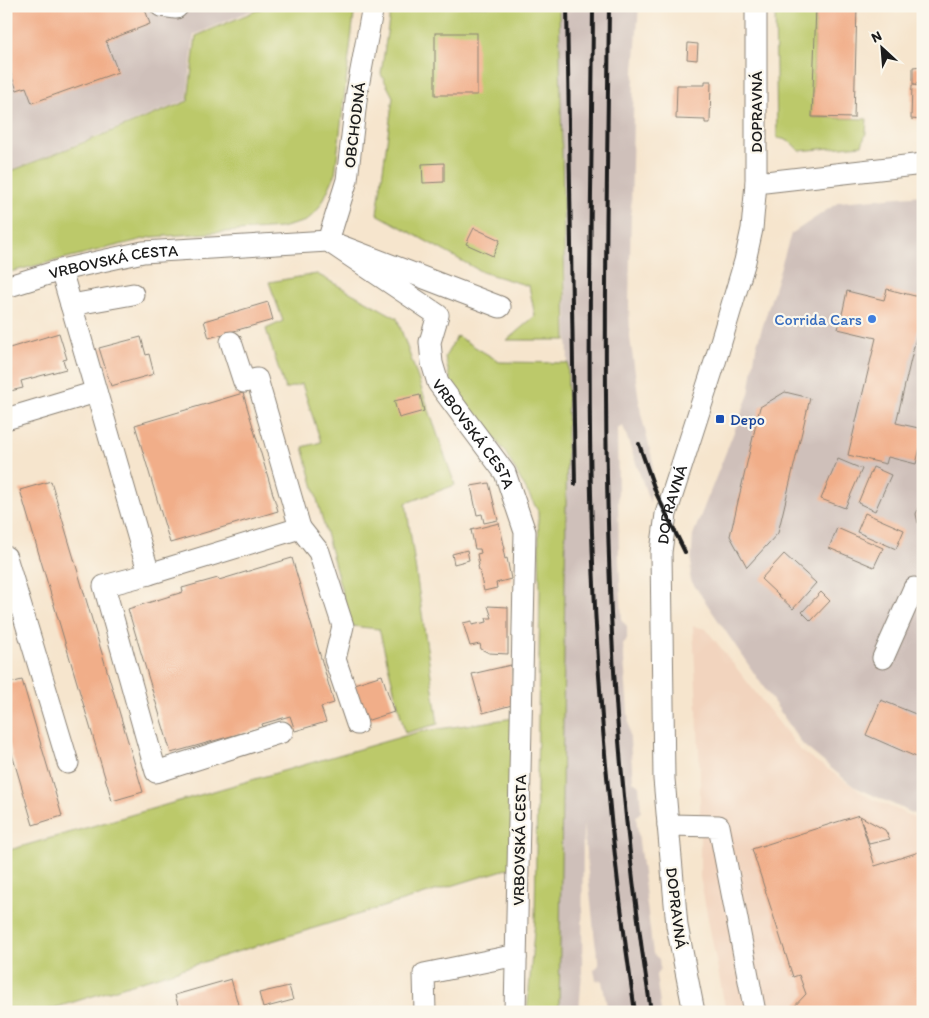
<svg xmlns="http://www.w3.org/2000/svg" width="929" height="1018" font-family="Itim,sans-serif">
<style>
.built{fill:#f2d4be}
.industrial{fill:#cfc0ba}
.green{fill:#bcc96a;stroke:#6c7243}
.building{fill:#f1ae89}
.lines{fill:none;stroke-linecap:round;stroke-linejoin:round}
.minor-casing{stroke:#898074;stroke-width:23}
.minor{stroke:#fff;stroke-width:21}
.rail{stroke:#1c1c1c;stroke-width:4}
.shop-dot{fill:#3f7fe0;stroke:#fbf7ec;stroke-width:2}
.transit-dot{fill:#1a4fb4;stroke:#fbf7ec;stroke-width:2}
.labels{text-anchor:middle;stroke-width:4.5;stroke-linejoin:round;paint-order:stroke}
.street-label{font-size:16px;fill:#1c1c1c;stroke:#fbf7ec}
.shop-label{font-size:16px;fill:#366cbe;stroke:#fbf7ec;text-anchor:end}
.transit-label{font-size:16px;fill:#164399;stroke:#fbf7ec;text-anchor:start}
</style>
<rect width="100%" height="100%" fill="#fbf7ec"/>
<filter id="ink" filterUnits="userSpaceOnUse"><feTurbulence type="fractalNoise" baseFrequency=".02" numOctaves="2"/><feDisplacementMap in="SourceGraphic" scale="10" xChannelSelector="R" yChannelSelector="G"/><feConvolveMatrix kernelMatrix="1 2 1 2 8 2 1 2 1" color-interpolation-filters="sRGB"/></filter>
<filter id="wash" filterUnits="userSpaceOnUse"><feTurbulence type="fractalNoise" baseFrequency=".0096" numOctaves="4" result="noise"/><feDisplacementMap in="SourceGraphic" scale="20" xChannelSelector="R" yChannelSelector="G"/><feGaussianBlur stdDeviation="1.12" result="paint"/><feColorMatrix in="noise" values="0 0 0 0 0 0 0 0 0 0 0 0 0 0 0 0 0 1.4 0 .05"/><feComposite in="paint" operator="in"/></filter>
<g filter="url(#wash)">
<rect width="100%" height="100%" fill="#f6e5cd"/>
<path class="built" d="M693,626L706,629L801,751L870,798L923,821V1012H726L700,877V773Z"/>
<g class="industrial">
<path d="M6,6H262L194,35L187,100L6,172Z"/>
<path d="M559,6H639L634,71L629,305L630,338L641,414L653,462L650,503L623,426L617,429L619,559L622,621L627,626V639L623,645L633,781L639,785L641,811L636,817L653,954L659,959L660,969L656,975L661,1012H608L602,981L596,980L594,970L599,965L595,941L583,824L582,972L579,1012H559L568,363Z"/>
<path d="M923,195V818L853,786L803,745L690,579L693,535L749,394L756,348L791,234L839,202Z"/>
</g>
<g class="green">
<path d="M267,6H355L335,175L323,201L316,212L306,221L281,228L152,237L6,273V173L188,101L196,36Z"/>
<path d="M391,6H559L566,340H507L535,316L529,286L482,272L377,214L393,97L381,74Z"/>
<path d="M775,6H816L812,117L867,119L866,133L862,145L799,151C793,143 787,139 777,138Z"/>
<path d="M317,274L397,318L455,485L406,503L438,724L405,733L379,629L351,626L303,447L321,442L302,384L285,389L266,329L283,321L269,282Z"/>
<path d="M457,336L500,362L568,363L559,1012H527L535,920L540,590L538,511L504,450L452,387L445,357Z"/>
<path d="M514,718L513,867L41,1012H6V851L418,732Z"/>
</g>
<g id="blocks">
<g class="building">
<path d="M6,6H144L150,24L106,41L118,72L32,103L26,87L17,90L10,72L6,73Z"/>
<path d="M816,6H857L854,118L812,117Z"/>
<rect x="435" y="33" width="42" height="62"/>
<path d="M688,43L698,44L697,60L687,59Z"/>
<path d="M923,66V83L913,84V67Z"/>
<path d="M705,81H711L710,123H705V120L676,119L677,85H705Z"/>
<path d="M912,85L923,86V120L911,119Z"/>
<path d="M444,163V182L423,183L422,164Z"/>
<path d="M474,228L500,240L493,256L466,244Z"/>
<path d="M887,289L923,298V308L896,423L923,429V436L916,464L888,457L886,464L848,455L876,338L838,329L843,310L847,291L884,300Z"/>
<path d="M268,302L273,320L209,338L204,321Z"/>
<path d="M59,333L67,359L63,360L66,369L21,381L23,388L6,392V349Z"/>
<path d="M141,337L146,355L149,354L154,374L111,386L99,348Z"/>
<path d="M785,392L810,398L778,533L747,567L730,536L760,407Z"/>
<path d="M243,393L278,511L170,543L135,425Z"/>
<path d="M420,395L424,411L399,418L394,401Z"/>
<path d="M838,459L862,469L845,508L821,499Z"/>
<path d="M873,467L891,475L875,511L858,503Z"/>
<path d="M51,481L143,792L112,801L20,490Z"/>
<path d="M489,483L498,520L484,523L482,514L477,515L471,486Z"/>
<path d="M923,498V525L918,523L916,514Z"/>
<path d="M865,513L904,530L896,549L857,532Z"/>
<path d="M499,523L505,549H503L505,559L507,558L511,579L496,583L497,588L484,591L478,566L479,565L477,554L481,553L480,549H475L471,530Z"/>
<path d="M837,528L883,548L874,567L829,548Z"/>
<path d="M467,550L469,560L454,564L452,554Z"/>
<path d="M784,554L816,583L793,609L761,579Z"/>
<path d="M292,558L334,703L321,707L326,722L295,731L290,716L262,724L263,727L171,753L128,609L183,592L182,588L218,578L219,580Z"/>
<path d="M821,592L830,601L811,621L802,612Z"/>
<path d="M488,606L508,607V654L489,653L481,649L480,644L470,646L463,623L472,621V625L487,622L486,618H492Z"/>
<path d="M511,665L512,705L483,713L472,674Z"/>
<path d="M382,675L394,712L366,721L354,684Z"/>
<path d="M22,680L62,816L33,825L6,734V684Z"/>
<path d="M881,700L923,717V760L866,735Z"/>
<path d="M859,815L875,866L919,852L923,863V1012H791V1010L806,994L799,975L793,977L752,849Z"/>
<path d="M860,816L885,830L890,839L869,844Z"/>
<path d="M231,979L239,1008L228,1012H180L175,995Z"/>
<path d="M289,986L293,1000L263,1008L259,993Z"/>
</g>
</g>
</g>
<g filter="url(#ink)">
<use href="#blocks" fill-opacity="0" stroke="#898074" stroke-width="1"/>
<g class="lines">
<g class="minor-casing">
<g id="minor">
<path d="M161,6L176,8L178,6"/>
<path d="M373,6L357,92L347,180L328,241L500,307"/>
<path d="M756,183L923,164"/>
<path d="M61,270L149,574L104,586L156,772L282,732"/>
<path id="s1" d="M6,287L61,270L143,252L328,241L438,315L430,342L432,363L438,383L505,473L525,532L515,1012"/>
<path d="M71,305L133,294"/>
<path d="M6,419L96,392"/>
<path d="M300,528L319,552L343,626L335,659L357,724"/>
<path d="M6,557L68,763"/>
<path d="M149,574L300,528L257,379L244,382L231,342"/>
<path d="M883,658L914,588L923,592"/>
<path d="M668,825L719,826L755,1012"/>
<path d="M425,1012L424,974L507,957L516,958"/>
<path id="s2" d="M694,1012L677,926L664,779L661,552L666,514L715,362L745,261L752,229L756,183V6"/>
</g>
</g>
<use href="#minor" class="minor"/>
<g class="rail">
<path d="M567,6L575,484"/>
<path d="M593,6C592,192 586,378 593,563C599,714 613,863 635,1012"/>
<path d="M609,6C607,190 603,374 609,558C613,710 628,862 651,1012"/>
<path d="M639,444L656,493L685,552"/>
</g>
</g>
</g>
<circle class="shop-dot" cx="872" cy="319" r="5"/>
<rect class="transit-dot" x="715" y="414" width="10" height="10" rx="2.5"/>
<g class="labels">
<g class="street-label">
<text transform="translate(756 112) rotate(-90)" y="6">DOPRAVNÁ</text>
<text transform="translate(354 125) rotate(-83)" y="6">OBCHODNÁ</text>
<text dy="6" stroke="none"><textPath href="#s1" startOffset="111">VRBOVSKÁ CESTA</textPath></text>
<text dy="6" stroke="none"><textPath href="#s1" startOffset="592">VRBOVSKÁ CESTA</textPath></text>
<text dy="6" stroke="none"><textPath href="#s2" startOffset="511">DOPRAVNÁ</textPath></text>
<text transform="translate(519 840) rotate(-89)" y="6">VRBOVSKÁ CESTA</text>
<text transform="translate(677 908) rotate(83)" y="6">DOPRAVNÁ</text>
</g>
<g class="shop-label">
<text x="862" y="325">Corrida Cars</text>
</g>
<g class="transit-label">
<text x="730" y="425">Depo</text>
</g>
</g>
<rect width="929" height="1018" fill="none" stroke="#fbf7ec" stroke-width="25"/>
<g transform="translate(882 48) rotate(334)" stroke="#fbf7ec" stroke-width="4" paint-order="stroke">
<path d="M0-4L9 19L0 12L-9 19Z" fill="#1c1c1c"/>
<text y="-8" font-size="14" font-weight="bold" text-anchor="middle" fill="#1c1c1c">N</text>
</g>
</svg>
